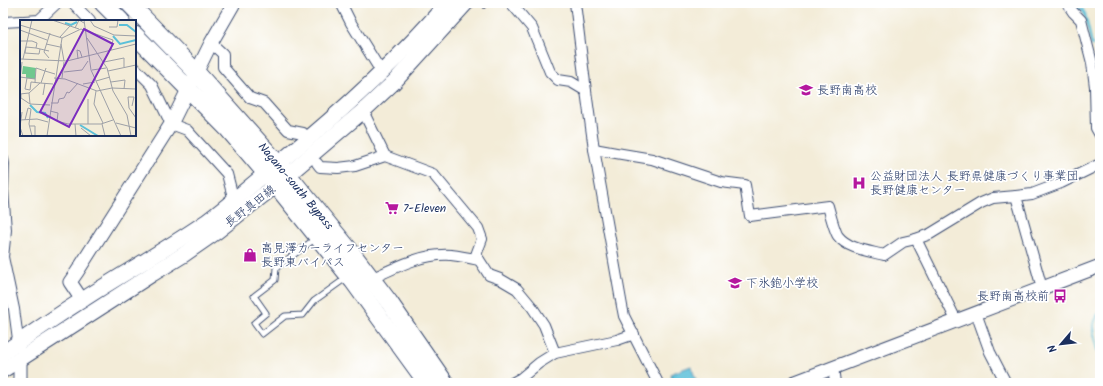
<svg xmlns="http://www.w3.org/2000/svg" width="1103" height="386" font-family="Kalam,'Klee One',sans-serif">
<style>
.water{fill:#5bc0d9;stroke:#3b789c}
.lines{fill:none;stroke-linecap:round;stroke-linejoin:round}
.stream{stroke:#5bc0d9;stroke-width:2.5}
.lane-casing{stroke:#3b4b70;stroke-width:7}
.street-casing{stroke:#3b4b70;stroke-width:12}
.secondary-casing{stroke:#3b4b70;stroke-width:15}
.primary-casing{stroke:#3b4b70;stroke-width:17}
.highway-casing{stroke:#3b4b70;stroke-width:19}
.path{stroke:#3b4b70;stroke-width:1.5;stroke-dasharray:3 3;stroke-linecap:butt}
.lane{stroke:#fff;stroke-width:5}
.street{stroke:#fff;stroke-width:10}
.secondary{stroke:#fff;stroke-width:13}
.primary{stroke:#fff;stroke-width:15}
.highway{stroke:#fff;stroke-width:17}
.labels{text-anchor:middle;stroke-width:3.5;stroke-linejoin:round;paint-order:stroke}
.poi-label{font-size:12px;fill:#1b2f5e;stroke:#fff;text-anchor:start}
.street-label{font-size:12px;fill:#1b2f5e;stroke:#fff}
.inset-river{fill:none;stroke:#5bc0d9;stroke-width:2}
.inset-road{fill:none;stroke:#9da0a7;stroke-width:1}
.view{fill:#7b2cbf;fill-opacity:0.15;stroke:#7b2cbf;stroke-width:2}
.inset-edge{fill:none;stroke:#1b2f5e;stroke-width:2}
</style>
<rect width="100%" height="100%" fill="#fff"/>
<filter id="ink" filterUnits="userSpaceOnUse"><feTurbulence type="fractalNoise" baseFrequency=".025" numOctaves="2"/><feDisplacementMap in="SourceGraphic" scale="8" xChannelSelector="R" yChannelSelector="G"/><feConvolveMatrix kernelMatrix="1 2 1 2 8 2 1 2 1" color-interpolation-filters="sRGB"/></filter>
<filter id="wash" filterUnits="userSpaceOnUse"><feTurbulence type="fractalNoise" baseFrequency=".012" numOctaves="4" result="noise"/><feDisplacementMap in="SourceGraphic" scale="16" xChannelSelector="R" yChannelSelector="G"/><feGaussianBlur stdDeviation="0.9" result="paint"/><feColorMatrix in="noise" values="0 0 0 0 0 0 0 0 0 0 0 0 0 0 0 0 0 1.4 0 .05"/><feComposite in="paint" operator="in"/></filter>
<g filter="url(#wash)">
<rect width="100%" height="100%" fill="#f3ecd8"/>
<path class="water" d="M691,366L697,383H673L670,374Z"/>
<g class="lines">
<g class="stream">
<path d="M1074,3L1078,9H1082L1085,14L1092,45"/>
<path d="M1097,65L1099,74L1100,86"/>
<path d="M1100,313C1087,323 1096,344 1100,358"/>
</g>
</g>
</g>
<g filter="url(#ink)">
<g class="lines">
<g class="lane-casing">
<path id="lane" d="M316,238L276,268L275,280L254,296L266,313L254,323L262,334L285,316L303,315L314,301L346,278"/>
</g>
<g class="street-casing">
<g id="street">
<path d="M73,3L90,21"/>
<path d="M341,3L351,23L382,73"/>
<path d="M511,3L532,28L550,72L558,80L571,82L586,91"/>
<path d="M575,3L586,91L594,149L622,306L624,316L658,383"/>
<path d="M1067,3L1073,12L1081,20L1092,63L1095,87L1096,128L1100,135"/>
<path d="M24,21L39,20L57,3"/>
<path d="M3,22L21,21"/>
<path d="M211,43L223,54V67L250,98L264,103L288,130L303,133L309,139"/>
<path d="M135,68L152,85L171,124L187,130L227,174L234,201"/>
<path d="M363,111L385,156"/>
<path d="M594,149L616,153L652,159L721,182L745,185L750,216L828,206C830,213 834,230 838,236C848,249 869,251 884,255L903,242L916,239L956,320"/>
<path d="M3,159L4,164L3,190L6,230L3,257L14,309L19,347"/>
<path d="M317,163L320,167L338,168L355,166L385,156L433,174L478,228L482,239L476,255L489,275L500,279L517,289L532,307L544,325L555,353"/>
<path d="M916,239L930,234L981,203L993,198L1016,196"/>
<path d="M371,279C396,267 423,253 451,255C460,256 470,258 479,260"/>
<path d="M1042,288L1016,196L1032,194L1061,183L1100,164"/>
<path d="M976,313L990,352L1006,383"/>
<path d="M833,367L835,383"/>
<path d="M512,383L521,378L539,363L555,353L617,340L634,334"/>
</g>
</g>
<g class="secondary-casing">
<g id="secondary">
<path d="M82,300L70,282L77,272L171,124L211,43L234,3"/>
<path d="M20,383V358"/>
<path d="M793,383L1100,266"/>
</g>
</g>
<g class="primary-casing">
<g id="primary">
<path d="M3,353C30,335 56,316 84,299C124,273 167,249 206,222C232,203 254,182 279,163C339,114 397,62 447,3"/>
<path d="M3,370L152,274L183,255L216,232L276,185L363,111L394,82L466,3"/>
</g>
</g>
<g class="highway-casing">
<g id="highway">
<path d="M103,3L121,21"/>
<path d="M129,3L196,72L288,175L351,252L389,302L445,383"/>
<path d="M135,35L228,129L276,185L353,281L427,383"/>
</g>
</g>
<path class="path" d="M483,3L481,5L484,8L493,3"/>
<use href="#lane" class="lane"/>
<use href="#street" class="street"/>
<use href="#secondary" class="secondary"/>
<use href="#primary" class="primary"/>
<use href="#highway" class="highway"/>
</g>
</g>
<defs>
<g id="school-bare" transform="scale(1.08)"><path d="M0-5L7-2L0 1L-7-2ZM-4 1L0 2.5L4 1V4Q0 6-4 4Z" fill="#b5179e" stroke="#fff" stroke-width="2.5" paint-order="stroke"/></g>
<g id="hospital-bare" transform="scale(1.08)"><path d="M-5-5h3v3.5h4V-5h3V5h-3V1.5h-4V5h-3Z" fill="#b5179e" stroke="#fff" stroke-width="2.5" paint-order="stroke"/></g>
<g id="supermarket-bare" transform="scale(1.08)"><path d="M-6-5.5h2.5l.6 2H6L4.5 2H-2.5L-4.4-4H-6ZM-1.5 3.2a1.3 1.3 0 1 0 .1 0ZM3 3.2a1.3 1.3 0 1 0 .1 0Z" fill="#b5179e" stroke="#fff" stroke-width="2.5" paint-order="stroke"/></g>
<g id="shop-bare" transform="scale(1.08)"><path d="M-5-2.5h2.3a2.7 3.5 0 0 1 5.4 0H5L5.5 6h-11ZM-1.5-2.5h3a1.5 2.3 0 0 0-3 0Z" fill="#b5179e" stroke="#fff" stroke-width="2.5" paint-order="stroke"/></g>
<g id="bus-bare" transform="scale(1.08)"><path d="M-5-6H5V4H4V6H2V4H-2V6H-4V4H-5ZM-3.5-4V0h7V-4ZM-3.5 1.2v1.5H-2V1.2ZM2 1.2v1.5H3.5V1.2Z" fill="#b5179e" stroke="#fff" stroke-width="2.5" paint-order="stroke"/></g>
</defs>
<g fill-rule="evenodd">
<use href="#school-bare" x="806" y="90"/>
<use href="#hospital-bare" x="859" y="183"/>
<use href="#supermarket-bare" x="392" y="208"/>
<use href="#shop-bare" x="250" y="255"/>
<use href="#school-bare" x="735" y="283"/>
<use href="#bus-bare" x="1060" y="296"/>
</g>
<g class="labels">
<g class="poi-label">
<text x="817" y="94">長野南高校</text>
<text x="870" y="180">公益財団法人 長野県健康づくり事業団<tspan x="870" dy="14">長野健康センター</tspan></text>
<text x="403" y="212">7-Eleven</text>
<text x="261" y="252">高見澤カーライフセンター<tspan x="261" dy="14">長野東バイパス</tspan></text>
<text x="746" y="287">下氷鉋小学校</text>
<text x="1049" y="300" text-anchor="end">長野南高校前</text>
</g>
<g class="street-label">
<text transform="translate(296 186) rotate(50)" y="4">Nagano-south Bypass</text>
<text transform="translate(250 206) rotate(-38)" y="4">長野真田線</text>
</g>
</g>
<g transform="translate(20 20)">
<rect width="116" height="116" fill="#f3ecd8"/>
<path d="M3,46L16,48L15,59L6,58V54H2Z" fill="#70c88e"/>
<path class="inset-river" d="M45,3L51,5L57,2M99,5H107L116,12M93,16L100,24L116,20M10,85L17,92L25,93L28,98M60,105L78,116"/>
<path class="inset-road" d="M32,0L59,9M64,0L71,50L101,116M70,0L74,6L94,15L116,16M0,5L42,18M89,7H97L98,0M55,8L59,0L64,3M0,10L27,20M40,17L50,6M67,18L87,48L93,71L107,95L111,116M0,21H12L17,23L16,28M26,24L40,27M41,24L44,41M20,29L19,34L5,33L6,27L16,28L29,31M29,38L24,32L30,13M0,39L47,41L116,24M3,39L12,0M58,39L57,30L60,31L62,37M84,42L104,38V47M72,50L86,48M88,51L116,45M44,52L62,50L68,41M0,57L15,59M7,58L5,69L10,70L11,62L20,63M34,58L45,59L77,71L92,68L116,69M42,58L44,42M0,59L2,42M76,61L90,57M15,62L16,48L25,51L26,48M91,62L105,60L104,69M21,63L25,51L35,54M63,64L75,62M76,71L74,84L83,103M9,73L10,84L30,85M0,74L9,73L20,63L33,64M1,74V78L10,84M23,75L25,63M68,79V104M31,83H38L39,79L44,78L47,72L49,73L58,63M112,86L114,77H108L109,88L116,98M30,91L38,93L37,101L48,104H81L93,100M2,92L0,107L3,116M0,100L17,99L28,102M5,100L8,88L11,89L9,104L12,116M96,103L116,108M55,104L56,116M82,104L85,116M10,106H15V116M61,108L71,116M27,116L42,18L61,9L93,20L91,30"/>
<path class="view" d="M64,9L93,24L49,107L20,92Z"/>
<rect width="116" height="116" class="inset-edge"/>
</g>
<rect width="1103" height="386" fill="none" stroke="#fff" stroke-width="16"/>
<g transform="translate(1061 344) rotate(242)" stroke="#ffffff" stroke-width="3" paint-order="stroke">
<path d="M0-3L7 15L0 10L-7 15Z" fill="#1b2f5e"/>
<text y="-6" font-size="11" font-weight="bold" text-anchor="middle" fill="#1b2f5e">N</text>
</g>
</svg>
